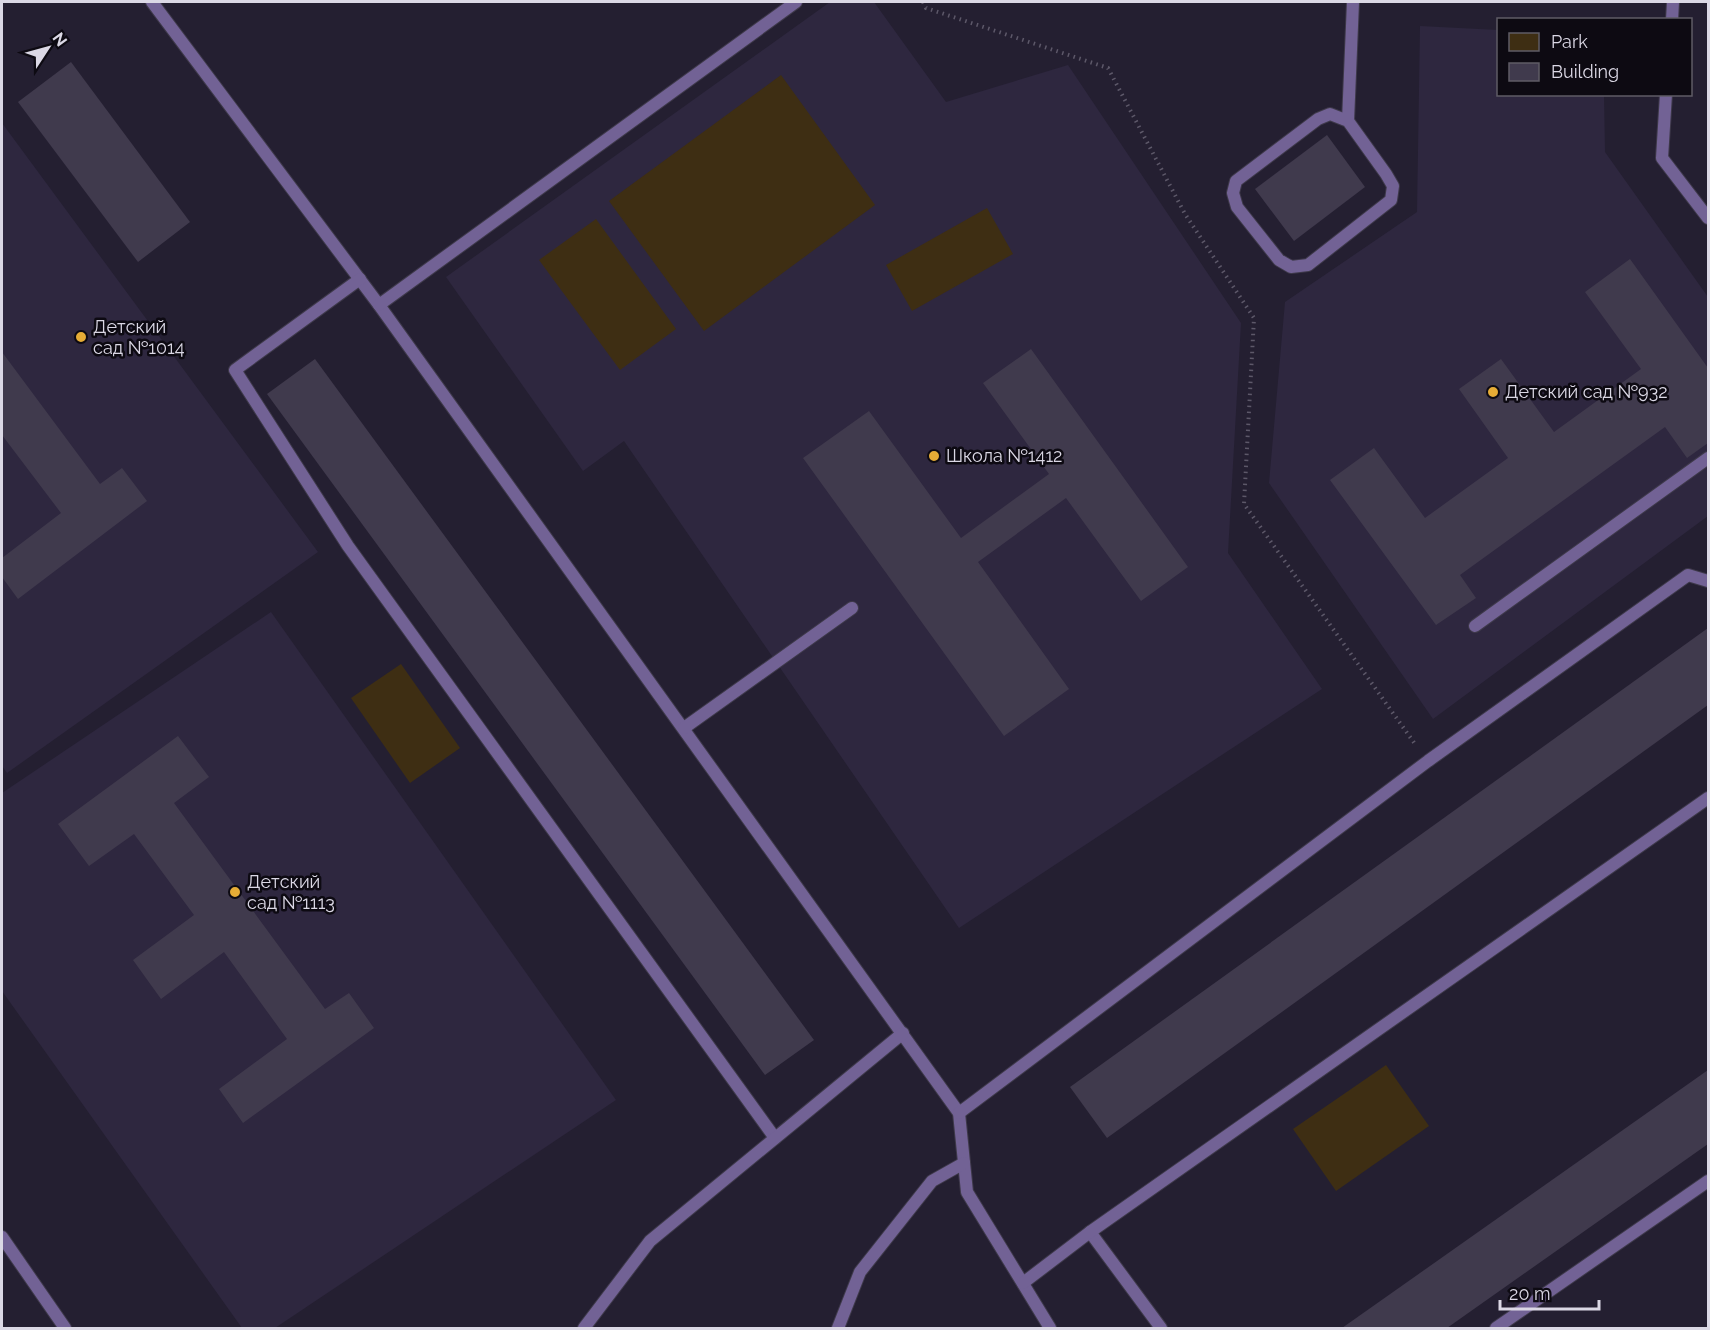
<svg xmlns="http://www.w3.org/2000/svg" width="1710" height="1330" font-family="Raleway,sans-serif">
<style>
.built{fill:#2e273f}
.green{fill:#3e2e13}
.building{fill:#403a4d}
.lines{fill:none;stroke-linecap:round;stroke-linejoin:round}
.lane-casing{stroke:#3e394a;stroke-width:14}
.path{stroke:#5d5869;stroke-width:4;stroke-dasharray:1.5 4.5;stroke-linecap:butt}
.lane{stroke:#726295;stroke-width:12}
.poi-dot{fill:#e6ac36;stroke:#0d0a12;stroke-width:2}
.labels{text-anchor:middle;stroke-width:5;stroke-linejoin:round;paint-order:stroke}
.poi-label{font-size:18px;fill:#dbd8e5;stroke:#0d0a12;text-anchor:start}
</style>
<rect width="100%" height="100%" fill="#241f31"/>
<g class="built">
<path d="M830,2H874L946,102L1068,65L1241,323L1228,553L1322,689L959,928L624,441L583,471L446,277Z"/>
<path d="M1420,26L1498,30V94L1604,95L1605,152L1708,297V516L1433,719L1269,483L1285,302L1417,212Z"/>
<path d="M2,123L318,552L7,773L2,766Z"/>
<path d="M271,612L616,1100L275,1328H242L2,991V793Z"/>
</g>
<g class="green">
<path d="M781,75L875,205L704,331L609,201Z"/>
<path d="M987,208L1013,254L912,311L886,265Z"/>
<path d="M596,219L676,329L620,370L539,260Z"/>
<path d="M401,664L460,748L410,783L351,698Z"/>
<path d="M1386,1065L1429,1126L1336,1191L1293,1129Z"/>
</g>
<g class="building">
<path d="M71,62L190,222L138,262L18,102Z"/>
<path d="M1327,135L1365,187L1294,241L1255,189Z"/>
<path d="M1630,259L1708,368V443L1687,458L1665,427L1460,575L1476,598L1436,625L1330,480L1374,448L1425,518L1508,458L1459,389L1501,359L1554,432L1641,369L1585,292Z"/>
<path d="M1031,349L1188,567L1141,601L1066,498L978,562L1069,689L1004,736L803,458L869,411L961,538L1049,474L983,383Z"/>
<path d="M2,352L100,484L122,468L147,501L18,599L2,577V558L61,513L2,435Z"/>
<path d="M315,359L814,1040L765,1075L267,394Z"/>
<path d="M1708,628V705L1107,1138L1070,1087Z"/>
<path d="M178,736L209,777L174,803L325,1009L349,993L374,1028L243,1123L219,1089L287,1039L224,952L161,999L133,960L194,915L134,834L89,866L58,824Z"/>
<path d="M1708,1070V1144L1447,1328H1342Z"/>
</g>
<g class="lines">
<g class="lane-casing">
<g id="lane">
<path d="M152,2L379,305L959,1113L967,1192L1050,1328"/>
<path d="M1672,20L1673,2"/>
<path d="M1666,94L1662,158L1708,218"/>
<path d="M1348,121L1330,114L1318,119L1236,181L1233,193L1237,207L1279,260L1291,267L1308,265L1391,200L1393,186L1386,174L1348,121L1353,2"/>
<path d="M360,279L235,370L348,546L775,1138"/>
<path d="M379,305L796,2"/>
<path d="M1475,626L1708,458"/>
<path d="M684,728L852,608"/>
<path d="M959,1113L1428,761L1688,575L1708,581"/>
<path d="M1090,1232L1161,1328"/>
<path d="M2,1237L65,1328"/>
<path d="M1023,1283L1090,1232L1708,798"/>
<path d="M584,1328L650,1241L903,1033"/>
<path d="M838,1328L860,1272L932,1181L964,1163"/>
<path d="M1496,1328L1708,1181"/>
</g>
</g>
<path class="path" d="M923,2L926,8L1108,68L1185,214L1254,318L1244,504L1415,744"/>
<use href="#lane" class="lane"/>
</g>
<g class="poi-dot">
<circle cx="81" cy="337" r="6"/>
<circle cx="1493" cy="392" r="6"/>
<circle cx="934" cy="456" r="6"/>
<circle cx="235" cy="892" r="6"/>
</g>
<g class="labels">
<g class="poi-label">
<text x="93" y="333">Детский<tspan x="93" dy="21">сад №1014</tspan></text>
<text x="1505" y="398">Детский сад №932</text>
<text x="946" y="462">Школа №1412</text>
<text x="247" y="888">Детский<tspan x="247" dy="21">сад №1113</tspan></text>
</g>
</g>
<rect width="1710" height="1330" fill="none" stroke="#dbd8e5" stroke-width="6"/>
<rect x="1497" y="18" width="195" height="78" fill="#0d0a12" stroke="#5f5c66" stroke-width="1.5"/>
<rect x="1509" y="33" width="30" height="18" fill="#3e2e13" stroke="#5f5c66" stroke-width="1.5"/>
<text x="1551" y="48" font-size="18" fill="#dbd8e5">Park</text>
<rect x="1509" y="63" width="30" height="18" fill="#403a4d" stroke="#5f5c66" stroke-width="1.5"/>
<text x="1551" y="78" font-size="18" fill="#dbd8e5">Building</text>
<g transform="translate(48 48) rotate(54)" stroke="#0d0a12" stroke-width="4.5" paint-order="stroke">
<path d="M0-4.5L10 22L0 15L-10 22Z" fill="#dbd8e5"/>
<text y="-9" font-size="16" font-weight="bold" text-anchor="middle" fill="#dbd8e5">N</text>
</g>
<path d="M1500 1300v9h99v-9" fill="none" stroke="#dbd8e5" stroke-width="3"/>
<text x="1509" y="1300" font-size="18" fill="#dbd8e5" stroke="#0d0a12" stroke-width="4.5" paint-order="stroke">20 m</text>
</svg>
